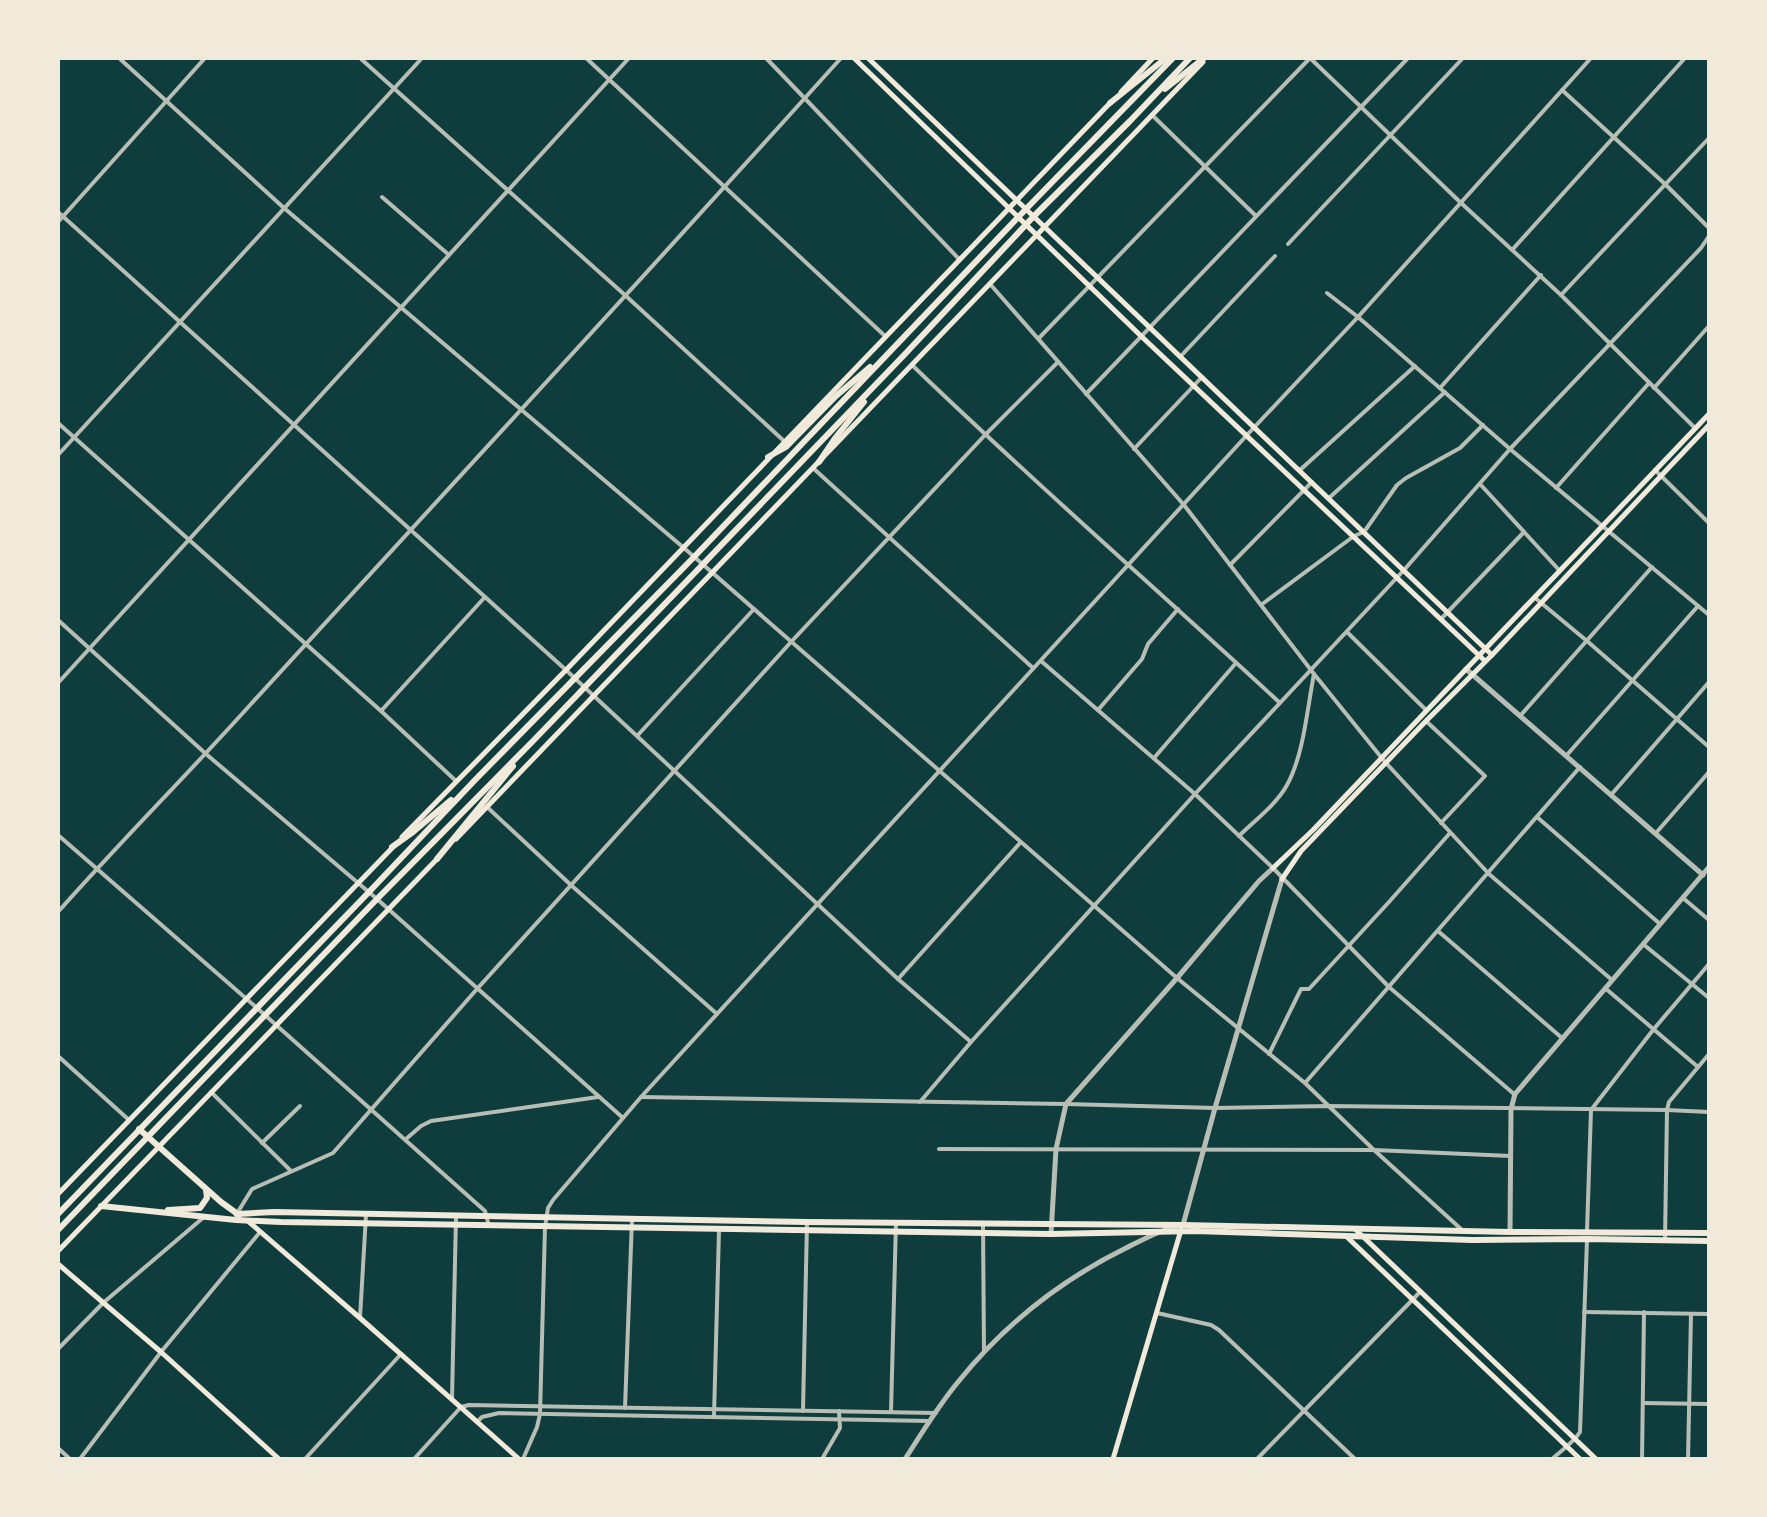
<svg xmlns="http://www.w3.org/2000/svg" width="1767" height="1517" font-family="'Nunito Sans',sans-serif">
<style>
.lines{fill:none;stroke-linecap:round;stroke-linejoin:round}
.minor{stroke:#b8beb3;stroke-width:4}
.tertiary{stroke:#b8beb3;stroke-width:5}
.secondary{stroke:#f1e9da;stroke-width:5}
.primary{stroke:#f1e9da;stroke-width:6}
.trunk{stroke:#f1e9da;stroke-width:6}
</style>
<rect width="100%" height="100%" fill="#0f3d3e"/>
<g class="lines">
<g class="minor">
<path d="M119,58L284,208L684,548L1177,978L1305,1083L1374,1150L1461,1229"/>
<path d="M360,58L626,296L784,441"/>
<path d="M586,58L885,336"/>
<path d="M766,58L959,259"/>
<path d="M1310,58L1460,202L1561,295L1695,428"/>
<path d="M1562,90L1665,184L1709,228"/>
<path d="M1152,115L1256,216"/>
<path d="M382,197L449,255"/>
<path d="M58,212L566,670L898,979L971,1042"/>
<path d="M58,222L205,58"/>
<path d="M1288,244L1463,58"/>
<path d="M1512,250L1685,58"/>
<path d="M990,284L1184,505L1314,674L1385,762L1489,874L1612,980"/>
<path d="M1327,293L1358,317L1510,449L1709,615"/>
<path d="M1561,295L1709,138"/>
<path d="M1039,338L1310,58"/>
<path d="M1180,357L1275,256"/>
<path d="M912,365C1032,481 1158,590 1280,703"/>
<path d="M1440,388L1541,275"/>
<path d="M1654,388L1709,326"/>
<path d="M1086,394L1408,58"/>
<path d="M58,423L381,711L456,781"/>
<path d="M1134,449L1202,377"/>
<path d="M58,455L422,58"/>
<path d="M813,468L1033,668"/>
<path d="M1300,470L1415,366"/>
<path d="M1655,470L1709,523"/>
<path d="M1480,484L1559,570"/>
<path d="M1556,488L1649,383"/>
<path d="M1329,498L1445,392"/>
<path d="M1230,565L1312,482"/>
<path d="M1534,597L1587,641L1709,747"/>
<path d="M1261,605L1354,536L1364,532L1397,485L1406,478L1460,448L1483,425"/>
<path d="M1441,619L1524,532"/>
<path d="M58,620L206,754L377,899L622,1117"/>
<path d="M1347,632L1426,710"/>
<path d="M1041,661L1195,794L1273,868L1389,987L1514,1094"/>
<path d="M58,683L629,58"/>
<path d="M1098,710L1142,659L1148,644L1178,609"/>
<path d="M381,711L485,597"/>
<path d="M1520,716L1652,567"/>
<path d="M1426,721L1485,776L1441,823"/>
<path d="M637,736L754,609"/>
<path d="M1566,756L1698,606"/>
<path d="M1154,758L1236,663"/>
<path d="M1611,795L1709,682"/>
<path d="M487,807L572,886L717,1014"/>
<path d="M1537,817L1660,924"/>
<path d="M1656,833L1709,772"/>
<path d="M58,835L257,1008L485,1211L489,1226"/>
<path d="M1239,836C1254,821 1276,805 1287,785C1304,754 1307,709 1314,674"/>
<path d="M1683,898L1709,920"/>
<path d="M58,912C121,841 188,774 251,704C448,489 646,275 841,58"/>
<path d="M1438,931L1562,1038"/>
<path d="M1643,944L1709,998"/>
<path d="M898,979L1020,843"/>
<path d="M1605,988L1698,1067"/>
<path d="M1269,1054L1301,989H1309L1389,902L1450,833"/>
<path d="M58,1056L129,1120"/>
<path d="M1305,1083L1580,767"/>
<path d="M211,1092L291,1171"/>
<path d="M641,1097L1066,1104L1215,1108L1328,1106L1667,1110L1709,1112"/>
<path d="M920,1102L971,1042L1195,794L1404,570L1510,449L1701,248L1709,236"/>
<path d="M406,1139L421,1126L431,1121L598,1097"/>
<path d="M262,1143L300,1106"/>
<path d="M939,1149L1374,1150L1511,1156"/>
<path d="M236,1215L252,1189L333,1153L477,989L791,642L985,435L1058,362"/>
<path d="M983,1224L984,1352"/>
<path d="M1587,1231L1591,1110L1653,1030L1709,964"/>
<path d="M1665,1240L1667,1110L1669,1102L1709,1054"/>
<path d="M1584,1312L1709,1314"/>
<path d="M1157,1313L1211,1325L1219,1330L1355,1459"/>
<path d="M360,1318L366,1215"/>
<path d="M58,1349L103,1303L204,1217"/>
<path d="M452,1399L456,1217"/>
<path d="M1643,1403L1709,1404"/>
<path d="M625,1408L632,1219"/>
<path d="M803,1411L807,1222"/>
<path d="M891,1412L896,1222"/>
<path d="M714,1416L719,1230"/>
<path d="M477,1422L482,1417L499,1413L930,1421"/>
<path d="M58,1448L70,1459"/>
<path d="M80,1459L161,1352L260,1232"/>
<path d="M305,1459L401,1354"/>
<path d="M414,1459L461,1407L469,1405C624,1407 780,1410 936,1413"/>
<path d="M523,1459L537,1427L540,1414L545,1227L548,1208L553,1200L641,1097L1247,435L1358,317L1591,58"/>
<path d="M822,1459L840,1428L839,1411"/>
<path d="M1257,1459L1420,1292"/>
<path d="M1552,1459C1562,1450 1574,1442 1580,1432L1587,1240"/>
<path d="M1642,1459L1644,1312"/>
<path d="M1688,1459L1691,1314"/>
</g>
<g class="tertiary">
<path d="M1466,669L1703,875"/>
<path d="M1510,1232L1511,1109L1515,1094L1709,867"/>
<path d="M1051,1234L1056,1149L1066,1104L1177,978L1259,881L1273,868"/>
<path d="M905,1459C922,1433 938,1406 958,1382C1003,1326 1061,1280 1126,1248C1144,1239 1162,1229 1183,1225L1215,1108L1282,879"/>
</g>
<g class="secondary">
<path d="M854,58L1141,336L1485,661"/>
<path d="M868,58L1492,655"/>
<path d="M1121,92L1153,58"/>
<path d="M402,837L566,670L1111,102"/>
<path d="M456,839L1203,62"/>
<path d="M1273,868L1313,830L1709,414"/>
<path d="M1282,879L1301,851L1426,721L1492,655L1709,425"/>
<path d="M58,1194L395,845"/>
<path d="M248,1221L360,1318L519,1459"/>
<path d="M1355,1229L1596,1459"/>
<path d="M1347,1237L1580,1459"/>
<path d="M58,1251L438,858"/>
<path d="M58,1264L161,1352L279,1459"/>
<path d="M1113,1459L1181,1230"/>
</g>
<g class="primary">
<path d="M139,1129L221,1202L239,1215"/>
<path d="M101,1206L236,1220L281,1222L1051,1234L1195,1231L1472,1240L1587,1239L1709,1241"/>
<path d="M168,1210L200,1208L207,1198L206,1190"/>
<path d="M237,1214L274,1212L807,1222L1183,1225L1510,1232L1709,1233"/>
</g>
<g class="trunk">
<path d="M1165,89L1204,58"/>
<path d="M1110,103L1166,58"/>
<path d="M768,457L786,447L836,396L870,367"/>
<path d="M819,462L836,437L864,402"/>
<path d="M392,847L413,832L451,800"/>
<path d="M437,859L513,766"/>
<path d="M58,1214L369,892L475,780L694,557L1026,209L1173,58"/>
<path d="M58,1230L377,899L533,741L906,353L1034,216L1130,121L1190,58"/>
</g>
</g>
<rect width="1767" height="1517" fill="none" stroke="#f1e9da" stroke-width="120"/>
</svg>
